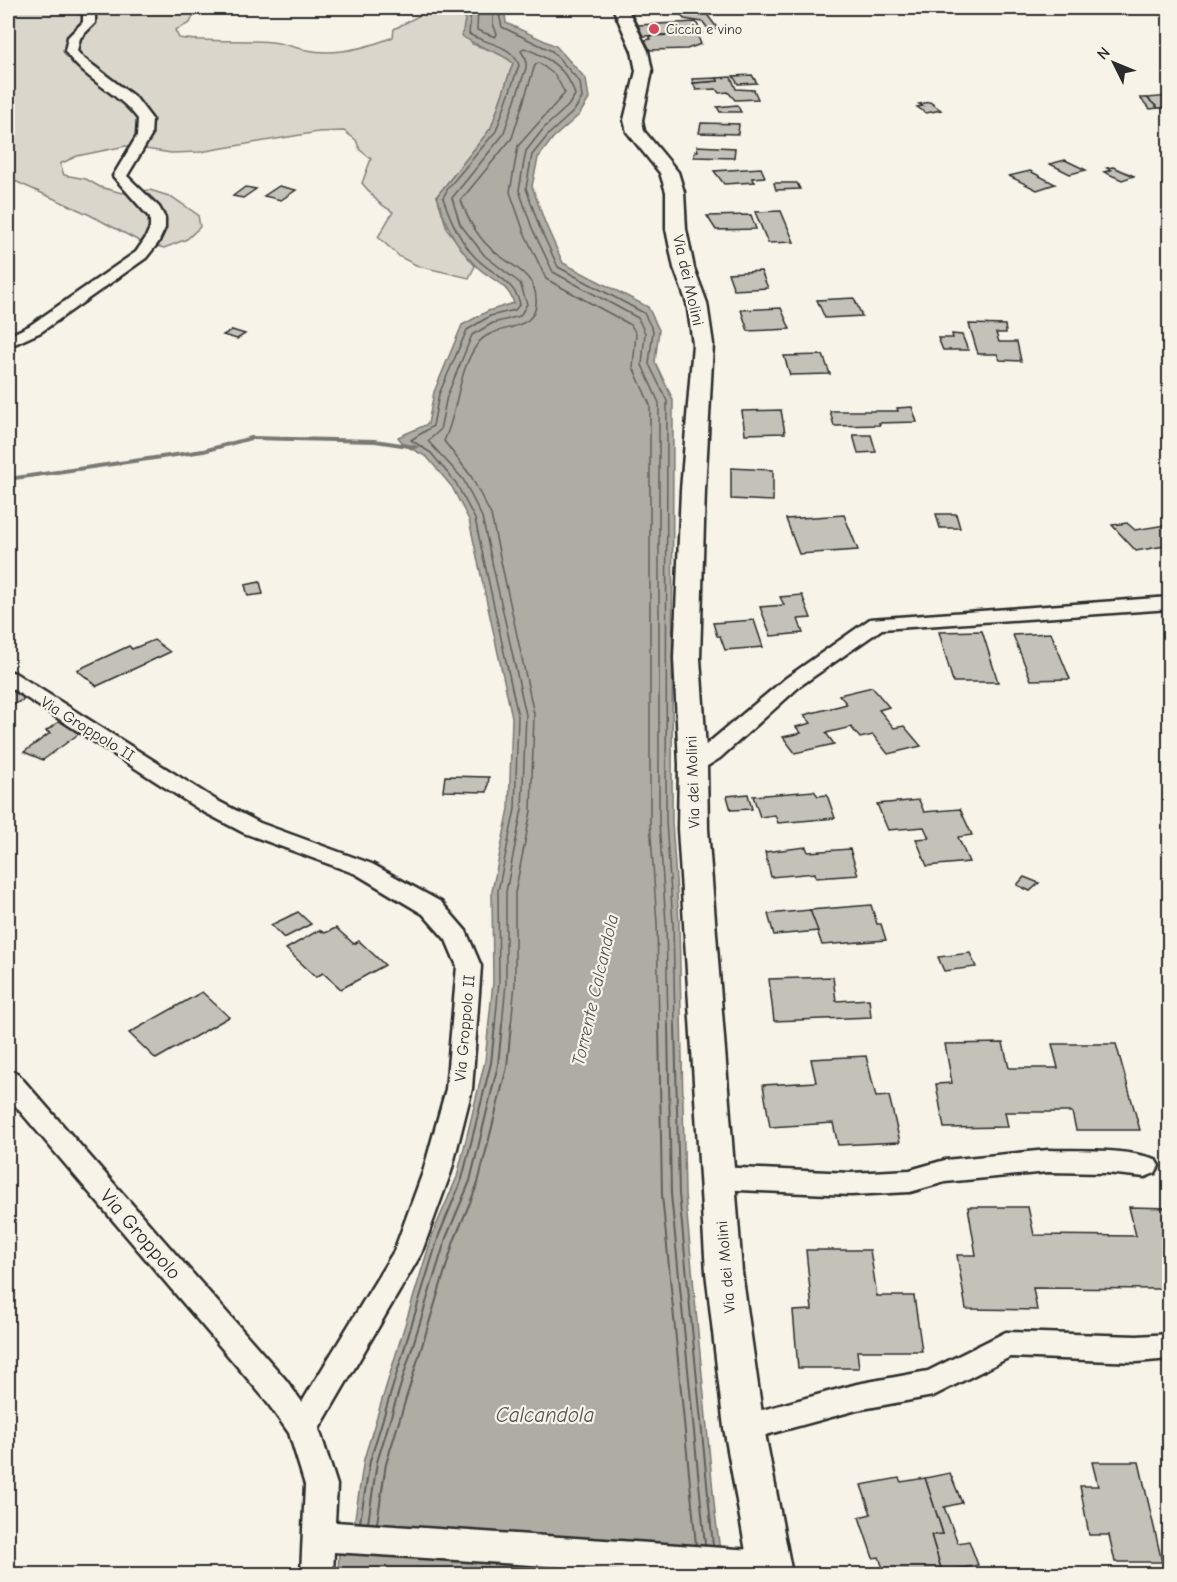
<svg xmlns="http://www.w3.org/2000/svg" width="1177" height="1582" font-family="'Comic Neue',sans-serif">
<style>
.green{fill:#dad6cc;stroke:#82807c;stroke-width:1.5}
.water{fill:#afaca4;stroke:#7a7874;stroke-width:1.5}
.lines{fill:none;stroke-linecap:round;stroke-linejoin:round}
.shore-far1{stroke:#605f5b;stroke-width:1.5}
.shore{stroke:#605f5b;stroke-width:2}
.stream{fill:#7a7874;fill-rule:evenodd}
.building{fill:#c4c1b9;stroke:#2b2b2b;stroke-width:1.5}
.minor-casing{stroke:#2b2b2b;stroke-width:5}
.tertiary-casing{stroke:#2b2b2b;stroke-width:5}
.minor{fill:#f7f3e8;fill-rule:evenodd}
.tertiary{fill:#f7f3e8;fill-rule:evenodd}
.poi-dot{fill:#d1495b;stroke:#f7f3e8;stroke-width:2}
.labels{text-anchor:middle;stroke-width:4.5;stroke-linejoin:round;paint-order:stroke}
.far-poi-label{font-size:14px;fill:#2b2b2b;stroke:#f7f3e8;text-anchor:start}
.street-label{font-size:16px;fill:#2b2b2b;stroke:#f7f3e8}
.water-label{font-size:18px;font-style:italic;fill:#53524f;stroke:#f7f3e8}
.near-street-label{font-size:20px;fill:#2b2b2b;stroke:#f7f3e8}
.near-water-label{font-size:21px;font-style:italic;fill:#53524f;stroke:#f7f3e8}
</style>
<rect width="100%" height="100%" fill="#f7f3e8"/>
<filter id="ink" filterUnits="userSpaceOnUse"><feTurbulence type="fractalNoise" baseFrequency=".0167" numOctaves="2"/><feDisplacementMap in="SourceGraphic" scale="12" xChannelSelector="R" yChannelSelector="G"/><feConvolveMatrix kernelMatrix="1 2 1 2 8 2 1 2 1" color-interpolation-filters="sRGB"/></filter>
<g filter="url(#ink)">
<path class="green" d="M8,8H184L194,14L190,23L175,30L179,38C211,43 240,39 271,42C284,43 295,48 307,50C336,56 366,48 393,37L394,29L433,8H467L465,10L472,44L504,55L513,63L491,128L437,196L447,229L475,266L469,278L418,266L400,257L378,237L393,212L379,203L362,183L371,159L360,150L356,140L344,131L318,132L200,152L171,153L126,146L77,156L60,164L64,175L86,179L100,187L122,193L150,190L172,197L198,215L200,227L187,239L164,248L141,242L88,214L8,178V138L10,130L8,126Z"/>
<path class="water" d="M467,8H508L505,14L506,23L556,46L586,79L589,99L579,115L553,138L538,158L532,186L545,223L563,263L648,307L659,330L655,362L673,400L672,822L679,922L685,1194L715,1513L723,1574H338L339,1550L351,1544L364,1459L433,1233L457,1177L485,1061L493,982L492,891L509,809L512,717L469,520L452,487L427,457L404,445L398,437L428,424L434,392L462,325L488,311L514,303C507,282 490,280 475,265C454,244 445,223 437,196L491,128L513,63C498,50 478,48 462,36Z"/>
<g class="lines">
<g class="shore-far1">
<path d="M471,8L469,34C486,44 511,44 519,65L496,131L448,188L443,198C450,219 459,240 475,257C491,274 514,280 520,304L515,310L490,316L467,330L439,394L433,426L411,440L431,453L456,483L475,519L518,716L515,809L498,891L499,982L495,1026"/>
<path d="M478,8L477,30L495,37L497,34L493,24V8"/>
<path d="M501,8L499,14L502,27L552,51L580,82L582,98L574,111L549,134L532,155L526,188L539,226L558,267L644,313L653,331L649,364L667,401L666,822L673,923L675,1026"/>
<path d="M502,1026L506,983V892L522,809L526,715L482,517L463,479L428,441L440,430L447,396L472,335L493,323L520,316L527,304L520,283L485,256L460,224L452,198L503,135L526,68V59L521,51L524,48C548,57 568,69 575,95L568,106L544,128L526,151L519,190L532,228L553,272L638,318L645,333L642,365L659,403V822L666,923L668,1026"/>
<path d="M511,1026L515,983V893L531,811L534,714L491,515L471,476L444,441C459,410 457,370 479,342C494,323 539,334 536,299C536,292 533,284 528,278C520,268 506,261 496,253C479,240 468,220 461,200L512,138L535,65L539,63L555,75L565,93L518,146L510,192L524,232L546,279L631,325L636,334L633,367L650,405V822L657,923L659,1026"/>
</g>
<g class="shore">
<path d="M659,1025L662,1195L696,1545"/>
<path d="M668,1025L671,1194L705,1545"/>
<path d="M675,1025L679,1194L713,1546"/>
<path d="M360,1522L370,1461L439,1235L462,1179L491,1063L495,1025"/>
<path d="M368,1523L377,1462L446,1238L470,1181L498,1065L502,1025"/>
<path d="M377,1523L386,1464L454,1241L478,1183L507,1067L511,1025"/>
</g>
<path class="stream" d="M251,436L375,439L415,445L419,447L415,449L375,443L251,440L204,453L8,481V477L203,449Z"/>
</g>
<g class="building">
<path d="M633,8H658L661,11L638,13Z"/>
<path d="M705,12L718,29L709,30L703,22L684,19L680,14Z"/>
<path d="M696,22L702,33L643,36L638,25Z"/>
<path d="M697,34L701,44L687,49L650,50L645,40L651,39L649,36Z"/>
<path d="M752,75L757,83L738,84L733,76Z"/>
<path d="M731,77L736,89L754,90L758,99L735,100L728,92L719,93L716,89L696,90L693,83L718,81L717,78Z"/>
<path d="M717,78L718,81L693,83L692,79Z"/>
<path d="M1170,96V108H1158L1147,98Z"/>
<path d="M1140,98H1147L1158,108L1150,109Z"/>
<path d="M930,102L941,110L926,113L917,107L923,106L919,104Z"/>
<path d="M737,105L741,112H720L717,107Z"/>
<path d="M701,123L739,124L738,134L699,133Z"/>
<path d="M697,146L735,148L734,158L694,157L695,151H698Z"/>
<path d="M1065,160L1086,170L1070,174L1050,164Z"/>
<path d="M1113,167L1134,176L1122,180L1104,172L1111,170L1107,168Z"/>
<path d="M761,168L765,177L752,178L755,182L724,184L714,171Z"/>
<path d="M1030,171L1055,184L1037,190L1009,176Z"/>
<path d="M774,183H797L800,189L776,190Z"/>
<path d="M279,186L296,190L281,200L264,196Z"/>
<path d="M245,187L256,189L243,198L233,196Z"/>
<path d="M781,211L794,242L768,243L755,212Z"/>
<path d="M751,215L756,229L716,230L707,216Z"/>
<path d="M761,271L768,288L734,290L728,273Z"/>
<path d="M854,298L862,316L825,318L817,300Z"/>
<path d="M781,308L790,329L748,331L741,310Z"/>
<path d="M969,324L1005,325L1006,333H996L999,342H1017L1021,361L1000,360L997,354H978Z"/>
<path d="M232,330L245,334L237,339L223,335Z"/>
<path d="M952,334L962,335L968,350H943L938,338H953Z"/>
<path d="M823,355L830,374L790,375L784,356Z"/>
<path d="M912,407L917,422L879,423L880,425L834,426L830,411H898L897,408Z"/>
<path d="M781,410L785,433L745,434L742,411Z"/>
<path d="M853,435H871L876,452L858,453Z"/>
<path d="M731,468L773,470V501L731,499Z"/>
<path d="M936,514H956L960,528H940Z"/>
<path d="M844,515L858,550L799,554L786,519Z"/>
<path d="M1127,523L1135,530L1165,525L1170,530V545L1136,551L1112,525Z"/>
<path d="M260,582L263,594L248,596L245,585Z"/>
<path d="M802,595L811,618L798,619L803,633L771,636L760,607L784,605L780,597Z"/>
<path d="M754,620L763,647L725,650L720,636H717L713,623Z"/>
<path d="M982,631L998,682H953L939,632Z"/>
<path d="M1051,633L1070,679L1031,680L1013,635Z"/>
<path d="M154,640L170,652L97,686L77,670L129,646L132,649Z"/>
<path d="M8,684L27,698L8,707Z"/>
<path d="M872,687L889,707L879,710L894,728L904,726L921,746L888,754L873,735L860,738L851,727L826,733L834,744L795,753L783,737L801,733L796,727L811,723L804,715L847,704L839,695Z"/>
<path d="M61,720L84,730L43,760L24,752L50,733L46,731Z"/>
<path d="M445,776L489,777L487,792L443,791Z"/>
<path d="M814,791L818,796L827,795L835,818L778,823L775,815L760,817L753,796Z"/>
<path d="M748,794L752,809L731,810L727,796Z"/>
<path d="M919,800L924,812L960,809L972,835L958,837L969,862L927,866L916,839L929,838L924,827L888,830L877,804Z"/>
<path d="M806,847L808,852L850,849L858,875L816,878L815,873L771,877L765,852Z"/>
<path d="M1024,877L1039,883L1030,891L1017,885Z"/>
<path d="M871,905L877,924H881L886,940L822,945L810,910Z"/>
<path d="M810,910L818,931L774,935L768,914Z"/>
<path d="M298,912L311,924L284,938L271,925Z"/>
<path d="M336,928L354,944L359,941L385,965L341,989L323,973L316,977L286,949L319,930L325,933Z"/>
<path d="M970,953L976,967L944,971L938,957Z"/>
<path d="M833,977L836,1001L869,999L871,1017L774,1021L769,979Z"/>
<path d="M202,992L229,1017L156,1059L129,1033Z"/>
<path d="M1003,1043L1009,1068H1058L1052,1044H1116L1140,1130H1076L1072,1112H1005L1008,1127L944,1128L936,1084L952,1083L945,1044Z"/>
<path d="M866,1056L876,1097L889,1096L900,1142L838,1145L833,1123L770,1127L763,1085L816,1082L811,1059Z"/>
<path d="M968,1207H1028L1034,1235L1136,1236L1129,1207L1170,1208V1309H1168L1163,1289L1033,1288L1037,1310L966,1309L957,1255H976Z"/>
<path d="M806,1250H870L877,1296H914L922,1351H857L859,1368H798L793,1311L812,1310Z"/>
<path d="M1092,1462H1139L1162,1562H1115L1109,1535H1089L1080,1486H1098Z"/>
<path d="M950,1473L962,1503L944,1507L958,1543L969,1541L978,1565L942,1572L931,1535L943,1534L925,1478Z"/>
<path d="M899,1478L901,1482L925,1478L943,1534L931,1535L942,1572L929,1574H885L879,1557L873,1558L859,1517L871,1514L861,1485Z"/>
</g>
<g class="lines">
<g class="minor-casing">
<g id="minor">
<path d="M77,8H89L95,15V23L80,38L77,51L82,57L136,98L152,119L151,136L127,176L159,207L165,218V228L158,243L146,258L41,332L8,347V336L29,326L136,252L145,239L150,228V218L113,176L137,136L138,119C118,92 83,79 65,51L68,37L83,22V15Z"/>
<path d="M1170,597V609L882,629L800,686L720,758L701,770L693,772L685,770L682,765L786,678L870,619Z"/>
<path d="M8,671L15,673L216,800L260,823L372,864L441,902L466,931L481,966L472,1089L451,1172L421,1254L319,1429L337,1485L335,1522L768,1551L780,1555L784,1566L781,1574H670L334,1552L333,1574H301L305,1485L289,1433L264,1398L8,1097V1070L17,1073L286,1380L302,1402L394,1251L423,1172L446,1089L457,966L446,940L423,914L356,874L244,833L200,810L8,686Z"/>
<path d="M1048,1150C1083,1151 1121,1148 1155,1159L1159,1166L1155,1173L1145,1177L1106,1173L1048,1172L945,1182L910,1192L851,1195L718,1189L708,1186L704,1178L708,1170L718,1167L851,1173L910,1170L945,1160Z"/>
<path d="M1006,1332L1137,1336L1170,1334V1359L1137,1362L1010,1357L933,1396L857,1410L744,1441L733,1438L729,1428L733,1418L744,1415L857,1384L928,1371Z"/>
</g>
</g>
<g class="tertiary-casing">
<path id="tertiary" d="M613,8H627L648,51L652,71L642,120L644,131L678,172L684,192L686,229L694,268L707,303L713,344L705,490L700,658L707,765L708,829L742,1272L764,1428L792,1574H750L724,1428L706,1272L678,829L679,765L674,658L681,490L693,344L687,303L674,268L666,229V192L660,173L627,132L624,120L636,71L632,51Z"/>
</g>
<use href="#minor" class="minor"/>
<use href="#tertiary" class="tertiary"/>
</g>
</g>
<circle class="poi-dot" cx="654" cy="29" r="6"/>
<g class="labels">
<g class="far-poi-label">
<text x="666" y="34">Ciccia e vino</text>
</g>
<g class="street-label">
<text transform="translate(689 280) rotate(77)" y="6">Via dei Molini</text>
<text transform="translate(88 728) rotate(32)" y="6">Via Groppolo II</text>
<text transform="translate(692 782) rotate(-92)" y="6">Via dei Molini</text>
<text transform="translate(464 1028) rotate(-85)" y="6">Via Groppolo II</text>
<text transform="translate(725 1267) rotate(-95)" y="6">Via dei Molini</text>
</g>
<g class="water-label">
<text transform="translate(595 990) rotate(-77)" y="6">Torrente Calcandola</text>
</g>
<g class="near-street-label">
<text transform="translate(141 1234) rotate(49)" y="7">Via Groppolo</text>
</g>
<g class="near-water-label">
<text x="545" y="1422">Calcandola</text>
</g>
</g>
<rect width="1177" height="1582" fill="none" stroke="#f7f3e8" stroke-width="30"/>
<rect x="15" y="15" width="1147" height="1552" fill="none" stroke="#2b2b2b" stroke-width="2" filter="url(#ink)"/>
<g transform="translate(1114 63) rotate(313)" stroke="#f7f3e8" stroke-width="4.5" paint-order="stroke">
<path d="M0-4.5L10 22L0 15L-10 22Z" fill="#2b2b2b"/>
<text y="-9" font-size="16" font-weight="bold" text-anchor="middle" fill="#2b2b2b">N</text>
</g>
</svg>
